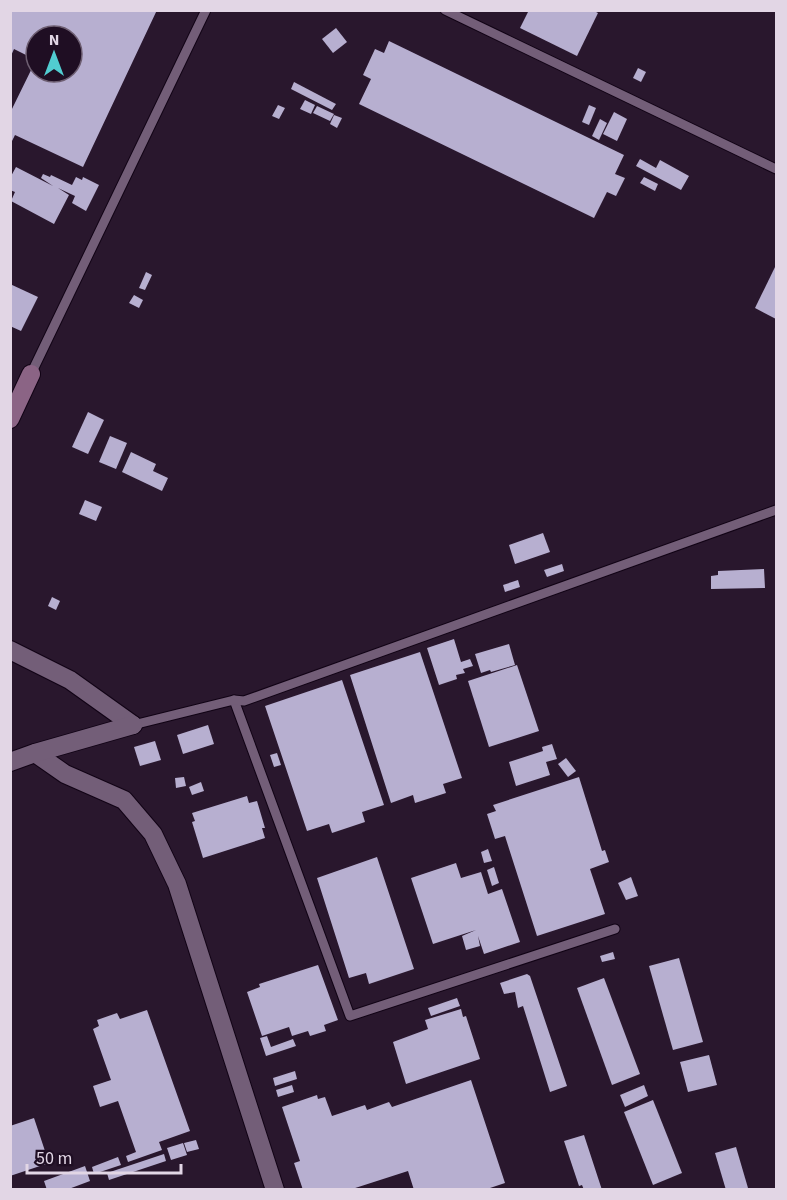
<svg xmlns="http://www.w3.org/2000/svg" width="787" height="1200" font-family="'Source Sans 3',sans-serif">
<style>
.building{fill:#b7afd0;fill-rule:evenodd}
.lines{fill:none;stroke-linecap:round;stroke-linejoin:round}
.lane-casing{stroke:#110315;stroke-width:11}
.street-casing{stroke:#110315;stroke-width:20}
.secondary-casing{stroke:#110315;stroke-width:20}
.lane{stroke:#735e78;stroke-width:9}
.street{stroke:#735e78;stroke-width:18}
.secondary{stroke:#8b6485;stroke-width:18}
</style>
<rect width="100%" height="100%" fill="#29172d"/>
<g class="building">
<path d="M10,10H157L83,167L15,135L10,145V113L36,60L14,49L10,58ZM36,36H72V72H36Z"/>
<path d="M529,10H592L598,13L577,56L520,28Z"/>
<path d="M336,28L347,42L333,53L322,39Z"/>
<path d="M389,41L624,155L615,174L625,178L616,196L607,192L594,218L359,104L371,79L363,75L375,49L384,53Z"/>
<path d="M638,68L646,72L641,82L633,78Z"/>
<path d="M294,82L336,104L332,110L291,89Z"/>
<path d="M305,100L315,105L311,114L300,109Z"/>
<path d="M278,105L285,108L279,119L272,116Z"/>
<path d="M589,105L596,108L589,125L582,122Z"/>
<path d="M317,106L334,114L330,121L313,113Z"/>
<path d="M614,112L627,119L617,141L603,134Z"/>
<path d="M334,115L342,118L337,128L330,124Z"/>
<path d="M600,119L607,123L599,140L592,136Z"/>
<path d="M640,159L656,168L660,160L689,176L681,190L636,166Z"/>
<path d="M16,167L53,186L41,178L43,174L50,177L51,175L72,185L76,177L82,180L83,177L99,185L86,211L72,203L75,196L58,188L69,195L54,224L11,201L15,192L10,190V178Z"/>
<path d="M644,177L658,184L655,191L640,183Z"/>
<path d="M776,265V319L755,308Z"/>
<path d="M146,272L152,275L145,290L139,288Z"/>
<path d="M10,284L38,297L21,331L10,326Z"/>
<path d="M134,295L143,300L139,308L129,303Z"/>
<path d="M88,412L104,420L88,454L72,447Z"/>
<path d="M110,436L127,443L116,469L99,462Z"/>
<path d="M131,452L156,464L153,471L168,478L162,491L122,472Z"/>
<path d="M85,500L102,507L96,521L79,514Z"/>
<path d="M543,533L550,552L515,564L509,545Z"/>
<path d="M562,564L564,571L547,577L544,570Z"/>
<path d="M764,569L765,588L711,589V576L718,575V571Z"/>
<path d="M518,580L520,587L505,592L503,585Z"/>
<path d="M52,597L60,601L56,610L48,606Z"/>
<path d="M454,639L461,662L470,659L473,666L463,669L465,673L456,675L457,679L439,685L427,648Z"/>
<path d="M509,644L515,665L491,672L490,670L481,673L475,654Z"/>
<path d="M420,652L462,778L443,784L446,793L415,803L413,795L391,803L350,675Z"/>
<path d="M517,665L539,731L489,747L468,681Z"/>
<path d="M342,680L384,805L362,812L365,822L332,833L329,824L307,831L265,706Z"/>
<path d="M208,725L214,744L183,754L177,735Z"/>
<path d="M155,741L161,760L140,766L134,747Z"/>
<path d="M552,744L557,759L546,762L550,775L516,786L509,762L543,751L542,747Z"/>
<path d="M277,753L281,765L274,767L270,755Z"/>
<path d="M566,758L576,771L568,777L558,764Z"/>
<path d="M184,777L186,786L176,788L175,778Z"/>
<path d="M579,777L602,851L605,850L609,862L590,869L605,914L537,936L505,836L495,839L487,814L496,811L493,805Z"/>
<path d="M201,782L204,791L192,795L189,787Z"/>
<path d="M247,796L249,803L257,801L265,828H262L265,838L203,858L192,822L195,821L192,813Z"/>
<path d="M488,849L492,861L484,863L481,852Z"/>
<path d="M377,857L414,969L369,984L366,973L349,978L317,878Z"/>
<path d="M456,863L461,878L481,872L488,894L502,889L520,942L484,954L478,936L480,946L466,950L462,936L476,930L433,944L411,878Z"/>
<path d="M494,867L499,883L492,886L487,870Z"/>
<path d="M631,877L638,896L626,900L618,883Z"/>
<path d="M613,952L615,959L602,962L600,956Z"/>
<path d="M679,958L703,1042L673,1050L649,966Z"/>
<path d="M318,965L338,1020L324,1025L326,1031L310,1036L308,1031L292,1036L289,1027L262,1036L247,992L260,987L259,984Z"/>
<path d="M527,974L530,976L567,1086L550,1092L523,1006L518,1008L515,992L504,994L500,983Z"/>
<path d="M604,978L640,1074L612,1085L577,988Z"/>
<path d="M457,998L460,1006L431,1016L428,1008Z"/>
<path d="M461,1009L463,1017L466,1016L480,1059L406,1084L393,1042L428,1029L425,1020Z"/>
<path d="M147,1010L190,1131L159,1142L162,1150L128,1162L126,1156L136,1152L118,1101L100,1107L93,1086L111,1080L93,1029L99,1026L97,1020L117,1013L120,1019Z"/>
<path d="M267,1036L271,1047L293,1039L296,1046L266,1056L260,1038Z"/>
<path d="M709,1055L717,1085L688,1092L680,1062Z"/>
<path d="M295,1071L297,1079L275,1086L273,1078Z"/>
<path d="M471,1080L505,1183L484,1190H414L408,1171L349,1190H303L294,1163L300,1161L282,1107L317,1095L318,1099L325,1097L332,1116L365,1105L367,1110L389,1102L392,1107Z"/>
<path d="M292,1085L294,1092L278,1097L276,1090Z"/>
<path d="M644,1085L648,1096L625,1107L620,1095Z"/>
<path d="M653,1100L682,1173L653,1185L624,1112Z"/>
<path d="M34,1118L49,1163L10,1176V1126Z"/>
<path d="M584,1135L602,1190H584L582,1185L579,1186L564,1141Z"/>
<path d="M196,1140L199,1149L187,1152L184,1143Z"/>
<path d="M183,1143L187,1155L171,1160L167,1148Z"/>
<path d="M736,1147L748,1188L726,1190L715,1153Z"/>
<path d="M164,1154L166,1161L109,1180L107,1173Z"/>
<path d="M118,1157L121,1165L94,1174L92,1167Z"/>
<path d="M85,1166L90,1181L66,1190H47L44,1181Z"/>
</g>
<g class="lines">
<g class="lane-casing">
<g id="lane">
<path d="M445,10L776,169"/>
<path d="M31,374L206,10"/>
<path d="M234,700L350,1016L615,929"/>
<path d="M133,725L234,700L244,701L776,510"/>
</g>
</g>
<g class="street-casing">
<g id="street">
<path d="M10,650L70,680L133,725"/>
<path d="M35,753L65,774L124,800L153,834L177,884L275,1190"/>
<path d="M10,762L35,753L133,725"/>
</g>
</g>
<g class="secondary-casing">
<path id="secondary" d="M10,419L31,374"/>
</g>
<use href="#lane" class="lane"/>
<use href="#street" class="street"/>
<use href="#secondary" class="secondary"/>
</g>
<rect width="787" height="1200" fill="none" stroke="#e2d6e5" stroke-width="24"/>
<g transform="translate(54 54)"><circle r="28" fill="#1f0e23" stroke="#6d5e71" stroke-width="1.5"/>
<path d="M0-4.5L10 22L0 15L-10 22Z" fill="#51ccd1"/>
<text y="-9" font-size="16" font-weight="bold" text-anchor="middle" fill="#e2d6e5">N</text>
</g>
<path d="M27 1164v9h154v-9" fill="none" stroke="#e2d6e5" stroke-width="3"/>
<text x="36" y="1164" font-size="18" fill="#e2d6e5" stroke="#1f0e23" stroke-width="4.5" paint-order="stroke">50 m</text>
</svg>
